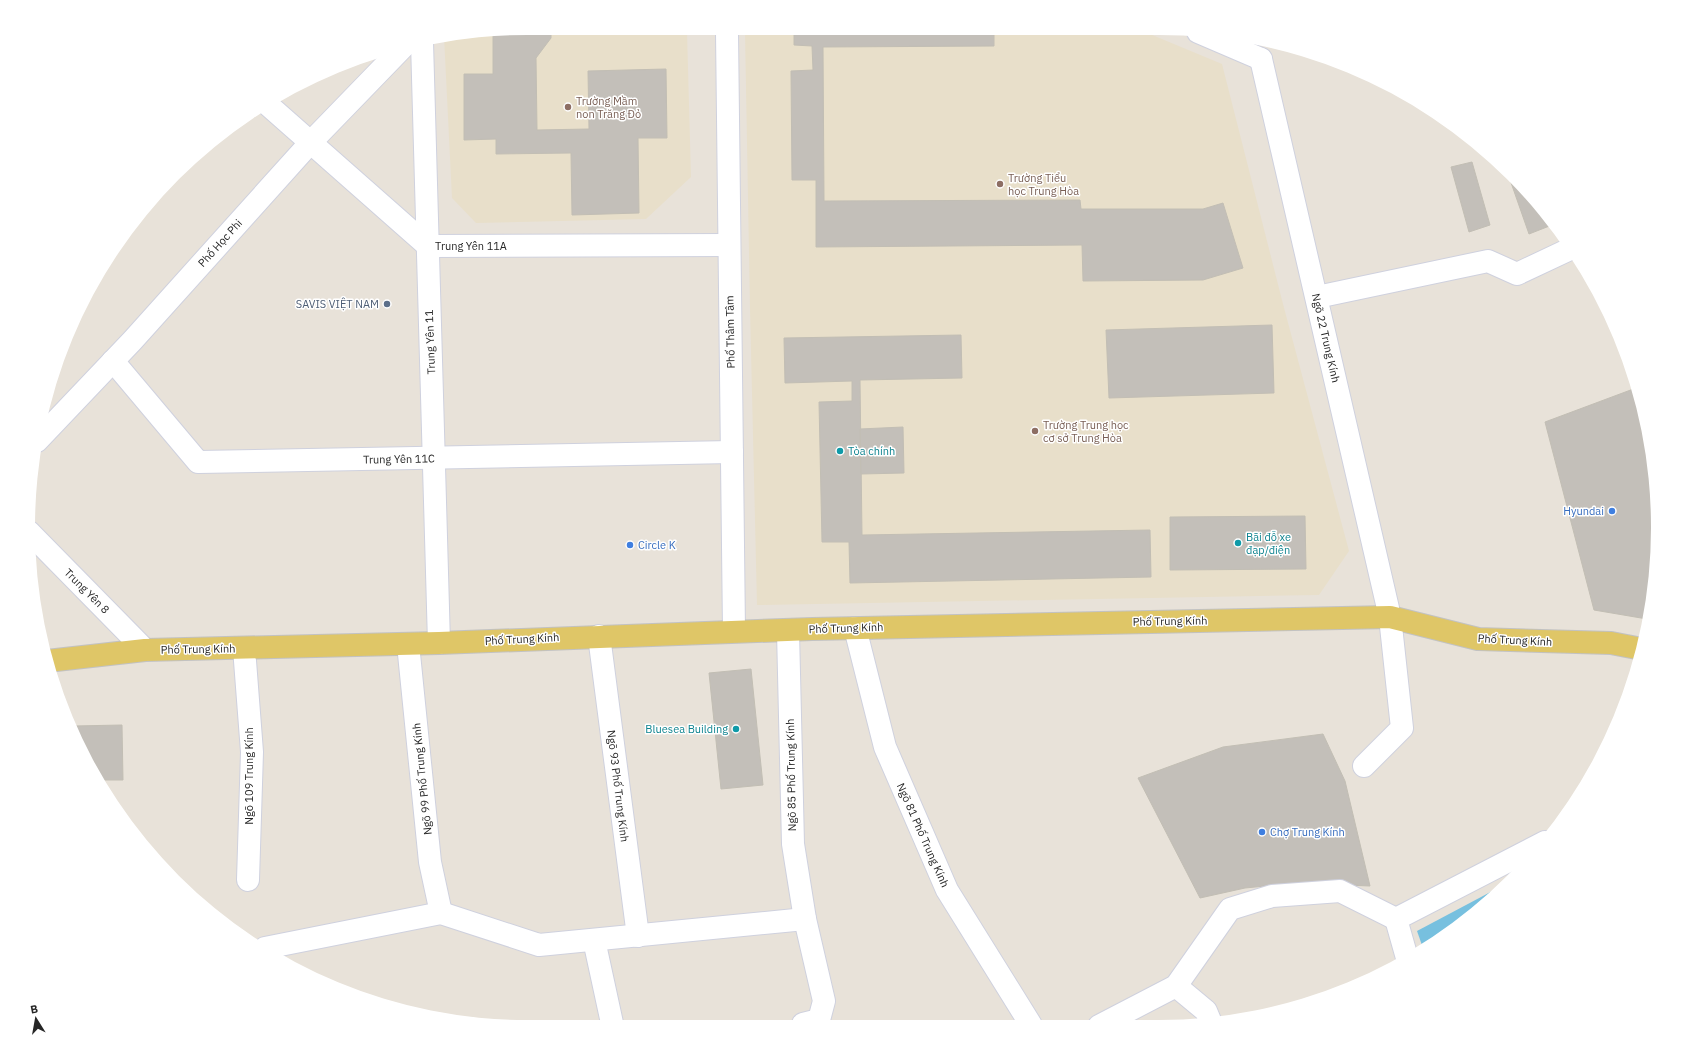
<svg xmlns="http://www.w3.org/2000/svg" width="1686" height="1055" font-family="'IBM Plex Sans',sans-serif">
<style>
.education{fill:#e8dfca}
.water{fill:#77c0df}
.building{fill:#c3bfb9;stroke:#c2beb4}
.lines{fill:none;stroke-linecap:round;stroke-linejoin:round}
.minor-casing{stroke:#cfd1de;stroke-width:24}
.major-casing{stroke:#c2c2c2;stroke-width:24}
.minor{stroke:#fff;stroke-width:22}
.major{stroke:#dfc667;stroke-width:22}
.education-dot{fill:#8d6e63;stroke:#fff;stroke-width:1.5}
.service-dot{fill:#5c6f8a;stroke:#fff;stroke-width:1.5}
.culture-dot{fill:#0f9aa8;stroke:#fff;stroke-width:1.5}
.shop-dot{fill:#3f7fe0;stroke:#fff;stroke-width:1.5}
.labels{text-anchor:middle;stroke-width:3;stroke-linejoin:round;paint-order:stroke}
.education-label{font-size:11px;fill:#785e54;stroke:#fff;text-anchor:start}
.street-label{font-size:11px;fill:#262626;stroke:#fff}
.service-label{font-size:11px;fill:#4e5e75;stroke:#fff;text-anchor:end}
.culture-label{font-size:11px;fill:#0d838f;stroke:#fff;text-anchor:start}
.shop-label{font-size:11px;fill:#366cbe;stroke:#fff;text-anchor:start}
</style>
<rect width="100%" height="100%" fill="#e8e2d9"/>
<g class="education">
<path d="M462,32H687L691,177L646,219L476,223L452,198L444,36Z"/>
<path d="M745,32H1145L1222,64L1283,304L1349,551L1319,595L757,605L750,308Z"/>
</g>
<path class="water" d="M1498,888L1463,924L1423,948L1417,931Z"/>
<g class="building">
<path d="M493,32H551V38L536,58L537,130L589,129L588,71L666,69L667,138H638L639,213L572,215L571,153L496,154V139L464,140V74H493Z"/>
<path d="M794,32H994V46L823,47L824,201L1080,200L1081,209H1203L1223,203L1243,268L1203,280L1083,281L1082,245L816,247V180H792L791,71L813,70L812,46L794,45Z"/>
<path d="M1472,162L1490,225L1469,232L1451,167Z"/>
<path d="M1508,174L1534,198L1552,225L1529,234Z"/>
<path d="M1272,325L1274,393L1109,398L1106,330Z"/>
<path d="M961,335L962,378L860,380L862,535L1150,530L1151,577L850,583L849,542H822L819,402L852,401V381L785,383L784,338Z"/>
<path d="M1636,388L1654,463L1657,560L1647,619L1594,610L1545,422Z"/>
<path d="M903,427L904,473L861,474L860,429Z"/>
<path d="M1305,516L1306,569L1170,570V517Z"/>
<path d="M751,669L763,785L721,789L709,673Z"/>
<path d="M122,725L123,780H98L79,748L74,734V726Z"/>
<path d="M1323,734L1345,781L1370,886L1296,883L1245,888L1200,898L1138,778L1223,747Z"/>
</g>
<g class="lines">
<g class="minor-casing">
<g id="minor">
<path d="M727,32L734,631"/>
<path d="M1198,32L1261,59"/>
<path d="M422,42L439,643"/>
<path d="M1261,59L1390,617L1402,728L1364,766"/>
<path d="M267,104L428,246L729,245"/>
<path d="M1317,297L1488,261L1517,274L1570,249"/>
<path d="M113,361L198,462L732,452"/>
<path d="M37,441L133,340L310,143L404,46"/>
<path d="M29,532L145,650"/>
<path d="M855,628L885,747L947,890L1031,1025"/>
<path d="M788,631L793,844L805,919L824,1001L819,1020L803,1024"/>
<path d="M599,636L638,936"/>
<path d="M408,644L430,862L441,913"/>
<path d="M244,648L252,752L248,880"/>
<path d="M1396,919L1545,842"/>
<path d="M1396,919L1407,958"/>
<path d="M594,940L612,1023"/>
<path d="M265,948L441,913L539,945L805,919"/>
<path d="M1176,986L1206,1011L1211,1023"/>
<path d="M1099,1026L1176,986L1230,909L1272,896L1340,891L1396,919"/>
</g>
</g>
<g class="major-casing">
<path id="major" d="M47,661L145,650L439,643L812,629L1390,617L1478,639L1611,643L1642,649"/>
</g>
<use href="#minor" class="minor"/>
<use href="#major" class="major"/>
</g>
<g class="education-dot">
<circle cx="568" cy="107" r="4"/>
<circle cx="1000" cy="184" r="4"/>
<circle cx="1035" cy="431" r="4"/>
</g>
<circle class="service-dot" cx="387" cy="304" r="4"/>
<g class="culture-dot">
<circle cx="840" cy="451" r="4"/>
<circle cx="1238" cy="543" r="4"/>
<circle cx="736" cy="729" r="4"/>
</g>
<g class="shop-dot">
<circle cx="1612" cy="511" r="4"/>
<circle cx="630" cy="545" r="4"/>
<circle cx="1262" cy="832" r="4"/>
</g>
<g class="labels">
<g class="education-label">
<text x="576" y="105">Trường Mầm<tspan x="576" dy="13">non Trăng Đỏ</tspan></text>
<text x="1008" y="182">Trường Tiểu<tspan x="1008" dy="13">học Trung Hòa</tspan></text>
<text x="1043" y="429">Trường Trung học<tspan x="1043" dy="13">cơ sở Trung Hòa</tspan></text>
</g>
<g class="street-label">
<text transform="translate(220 243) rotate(-48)" y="4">Phố Học Phi</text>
<text x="471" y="250">Trung Yên 11A</text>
<text transform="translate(730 332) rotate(-91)" y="4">Phố Thâm Tâm</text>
<text transform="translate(1326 338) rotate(77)" y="4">Ngõ 22 Trung Kính</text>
<text transform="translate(430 342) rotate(-92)" y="4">Trung Yên 11</text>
<text transform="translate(399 459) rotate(-1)" y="4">Trung Yên 11C</text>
<text transform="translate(87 591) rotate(45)" y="4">Trung Yên 8</text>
<text transform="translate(1170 621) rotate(-1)" y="4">Phố Trung Kính</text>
<text transform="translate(846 628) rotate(-2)" y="4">Phố Trung Kính</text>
<text transform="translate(522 639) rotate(-3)" y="4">Phố Trung Kính</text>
<text transform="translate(1515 640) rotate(3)" y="4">Phố Trung Kính</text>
<text transform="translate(198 649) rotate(-1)" y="4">Phố Trung Kính</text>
<text transform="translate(791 775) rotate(-91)" y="4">Ngõ 85 Phố Trung Kính</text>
<text transform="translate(249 776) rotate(-90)" y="4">Ngõ 109 Trung Kính</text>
<text transform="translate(422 779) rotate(-96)" y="4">Ngõ 99 Phố Trung Kính</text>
<text transform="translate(618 786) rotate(83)" y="4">Ngõ 93 Phố Trung Kính</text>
<text transform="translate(923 835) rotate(66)" y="4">Ngõ 81 Phố Trung Kính</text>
</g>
<g class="service-label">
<text x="379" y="308">SAVIS VIỆT NAM</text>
</g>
<g class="culture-label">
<text x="848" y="455">Tòa chính</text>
<text x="1246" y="541">Bãi đỗ xe<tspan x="1246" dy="13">đạp/điện</tspan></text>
<text x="728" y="733" text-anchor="end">Bluesea Building</text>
</g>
<g class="shop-label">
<text x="1604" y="515" text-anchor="end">Hyundai</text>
<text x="638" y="549">Circle K</text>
<text x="1270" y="836">Chợ Trung Kính</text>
</g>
</g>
<path d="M0 0H1686V1055H0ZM527 35H1159A492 492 0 0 1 1651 527V528A492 492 0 0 1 1159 1020H527A492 492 0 0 1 35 528V527A492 492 0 0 1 527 35Z" fill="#fff" fill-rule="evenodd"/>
<g transform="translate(36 1019) rotate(349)" stroke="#ffffff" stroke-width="3" paint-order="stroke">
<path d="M0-3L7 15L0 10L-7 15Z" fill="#262626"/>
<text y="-6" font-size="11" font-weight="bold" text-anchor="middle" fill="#262626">B</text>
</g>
</svg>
